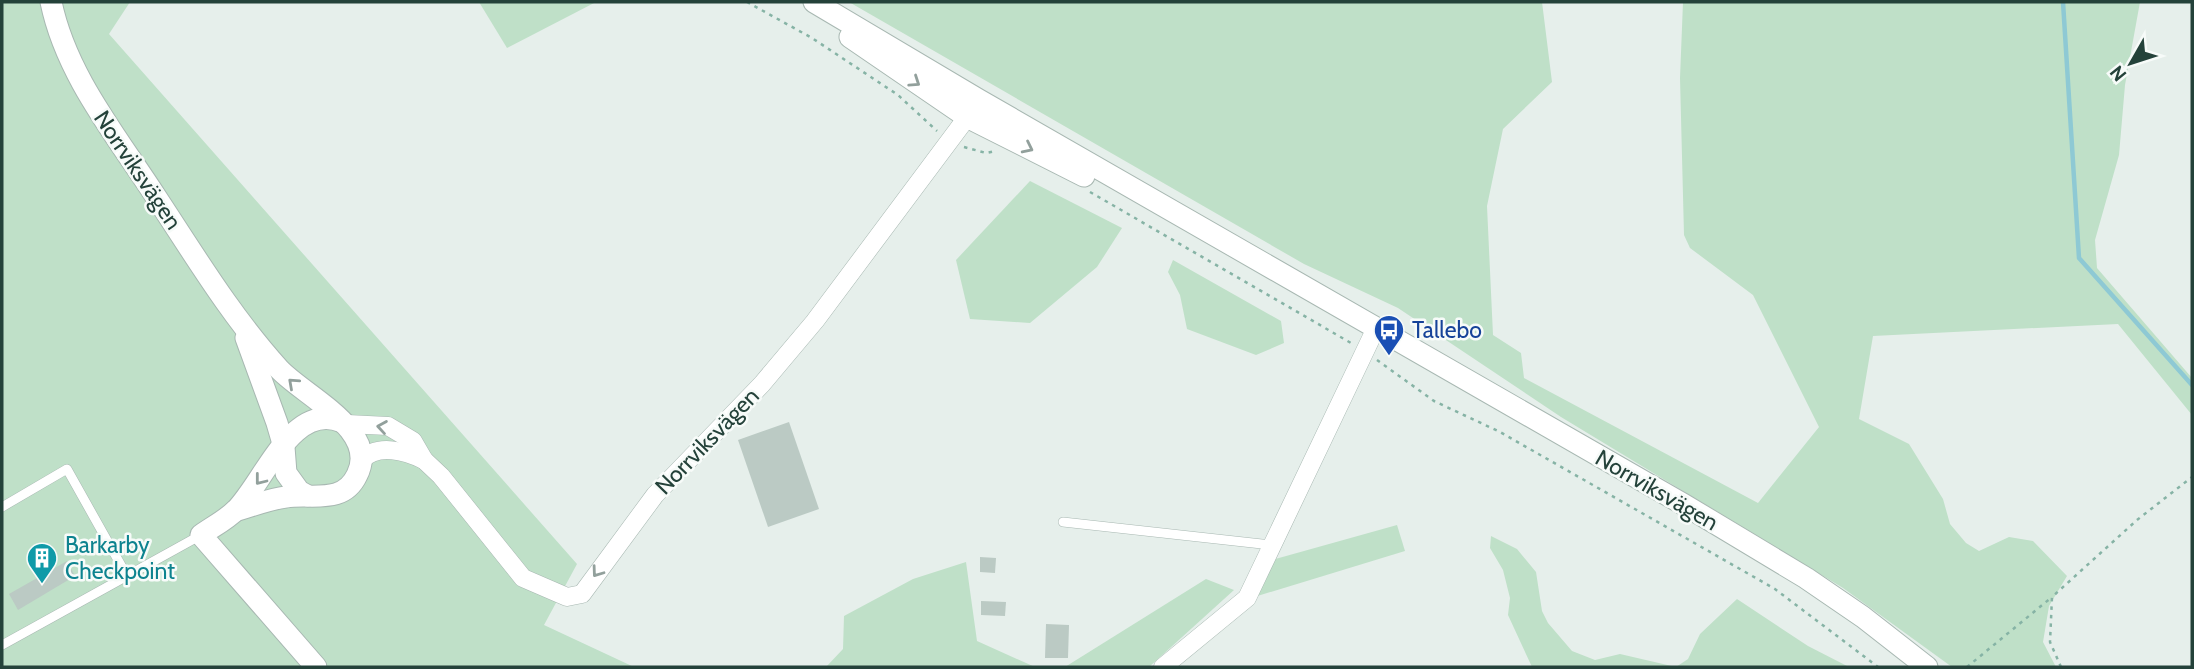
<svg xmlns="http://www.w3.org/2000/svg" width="2194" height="669" font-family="Cabin,sans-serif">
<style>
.green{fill:#bfe0c8}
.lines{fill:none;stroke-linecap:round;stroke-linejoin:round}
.stream{stroke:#8ec9d4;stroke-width:4.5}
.building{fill:#bbcac4}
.service-casing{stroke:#a8b8b2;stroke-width:10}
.minor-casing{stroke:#a8b8b2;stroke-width:19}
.tertiary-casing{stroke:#a8b8b2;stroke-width:23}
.path{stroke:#86b3a5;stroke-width:2.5;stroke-dasharray:3.5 5;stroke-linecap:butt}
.service{stroke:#fff;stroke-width:9}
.minor{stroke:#fff;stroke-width:18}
.tertiary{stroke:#fff;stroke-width:21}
.oneway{stroke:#92a09c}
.labels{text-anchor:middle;stroke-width:5;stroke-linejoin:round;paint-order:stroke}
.street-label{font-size:23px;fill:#24423a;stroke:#f7fbf9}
.transit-label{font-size:23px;fill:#164399;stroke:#f7fbf9;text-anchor:start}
.culture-label{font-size:23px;fill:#0d838f;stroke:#f7fbf9;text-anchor:start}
</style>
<rect width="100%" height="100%" fill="#e6efeb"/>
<g class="green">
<path d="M2,2H130L109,34L577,564L544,625L634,667H2Z"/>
<path d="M479,2H596L507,48Z"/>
<path d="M849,2H1542L1552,82L1503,129L1487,206L1493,335L1521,353L1524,378L1758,503L1819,427L1753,295L1690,248L1684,235L1680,78L1683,2H2140L2125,85L2119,155L2095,240L2097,268L2192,378V415L2118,324L1873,336L1859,419L1909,444L1943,499L1950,524L1966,543L1979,551L2009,537L2033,541L2067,576L2049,606L2043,642L2056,667H1952L1843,588L1561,417L1398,308L1304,264Z"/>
<path d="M1030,181L1122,228L1097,267L1030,323L970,319L956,260Z"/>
<path d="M1173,260L1281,321L1284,343L1256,355L1187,329L1180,295L1168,272Z"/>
<path d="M1397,525L1405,551L1254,597L1265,562Z"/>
<path d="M1491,536L1517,549L1536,572L1542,611L1548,623L1572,651L1595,660L1620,654L1676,667L1688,659L1700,634L1737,599L1808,646L1849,667H1532L1508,615L1510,598L1503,570L1490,548Z"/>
<path d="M966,562L977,641L1035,667H826L843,649L844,616L913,579Z"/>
<path d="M1206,579L1234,590L1149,667H1065Z"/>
</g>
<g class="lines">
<path class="stream" d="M2063,2L2079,258L2192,385"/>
</g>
<g class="building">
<path d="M789,422L819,509L768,527L738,440Z"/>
<path d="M980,557L996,558L995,573L980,572Z"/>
<path d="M67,561L75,576L18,610L9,594Z"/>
<path d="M981,601L1006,602L1005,616L981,615Z"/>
<path d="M1046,624L1069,625L1068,658H1045Z"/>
</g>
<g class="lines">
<g class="service-casing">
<g id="service">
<path d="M2,507L67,469L127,576"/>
<path d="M1063,522L1271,545"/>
<path d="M2,645L201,535"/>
</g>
</g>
<g class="minor-casing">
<g id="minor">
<path d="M347,424L388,426L413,441L424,460L441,476L523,578L567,597L582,594L655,495L762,384L815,321L974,108"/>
<path d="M361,461C377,442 407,452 424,460"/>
<path d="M1163,667L1247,598L1376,328"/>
</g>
</g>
<g class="tertiary-casing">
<g id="tertiary">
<path d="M51,2C66,75 116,135 156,197C195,256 231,316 279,369C304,396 380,430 357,475C343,505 312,493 286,497C269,499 252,506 235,511"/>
<path d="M814,2L979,100L1683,504L1806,578L1863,617L1927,667"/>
<path d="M850,37L967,117L1084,176"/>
<path d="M246,338L277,423L284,447L286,473L299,491L308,496"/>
<path d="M316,667L201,535C212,527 226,520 236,510C264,482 293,400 342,422"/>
</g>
</g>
<g class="path">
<path d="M747,2L812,38L898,95L937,131"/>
<path d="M964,147L986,153L995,151"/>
<path d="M1090,192L1351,343"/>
<path d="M1377,360L1434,401L1500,432L1775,589L1878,667"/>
<path d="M1967,667L2052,597"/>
<path d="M2061,667L2050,642L2052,597L2137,520L2192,477"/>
</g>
<use href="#service" class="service"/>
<use href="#minor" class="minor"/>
<use href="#tertiary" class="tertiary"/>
</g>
<defs><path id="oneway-chevron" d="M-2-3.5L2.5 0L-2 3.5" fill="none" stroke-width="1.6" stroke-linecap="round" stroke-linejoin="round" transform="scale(1.75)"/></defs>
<g class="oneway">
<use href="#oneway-chevron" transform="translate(915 82) rotate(34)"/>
<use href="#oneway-chevron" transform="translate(1028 148) rotate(26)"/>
<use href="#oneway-chevron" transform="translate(293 383) rotate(-138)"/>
<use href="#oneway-chevron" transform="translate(382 427) rotate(-171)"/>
<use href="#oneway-chevron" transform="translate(260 480) rotate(128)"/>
<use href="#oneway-chevron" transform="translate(597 572) rotate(126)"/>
</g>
<defs>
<g id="bus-pin" transform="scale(1.575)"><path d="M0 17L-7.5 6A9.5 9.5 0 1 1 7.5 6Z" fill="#1a4fb4" stroke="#f7fbf9"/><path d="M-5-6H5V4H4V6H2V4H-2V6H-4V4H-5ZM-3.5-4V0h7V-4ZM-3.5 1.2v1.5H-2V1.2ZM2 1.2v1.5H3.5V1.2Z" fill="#fff"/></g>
<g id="building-pin" transform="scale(1.575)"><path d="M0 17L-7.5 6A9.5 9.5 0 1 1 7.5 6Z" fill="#0f9aa8" stroke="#f7fbf9"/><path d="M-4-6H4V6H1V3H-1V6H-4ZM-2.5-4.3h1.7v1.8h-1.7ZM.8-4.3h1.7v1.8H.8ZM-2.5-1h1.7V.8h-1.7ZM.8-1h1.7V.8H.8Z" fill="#fff"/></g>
</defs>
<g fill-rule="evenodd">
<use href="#bus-pin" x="1389" y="330"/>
<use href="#building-pin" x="42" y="558"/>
</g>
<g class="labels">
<g class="street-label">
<text transform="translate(138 170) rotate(56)" y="8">Norrviksvägen</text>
<text transform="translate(707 441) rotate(-46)" y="8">Norrviksvägen</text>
<text transform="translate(1657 490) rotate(30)" y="8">Norrviksvägen</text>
</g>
<g class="transit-label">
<text x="1412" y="338">Tallebo</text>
</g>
<g class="culture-label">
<text x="65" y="553">Barkarby<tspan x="65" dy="26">Checkpoint</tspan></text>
</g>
</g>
<rect width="2194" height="669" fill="none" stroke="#24423a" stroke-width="7"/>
<g transform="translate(2131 63) rotate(231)" stroke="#f7fbf9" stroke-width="5" paint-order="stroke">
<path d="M0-5L12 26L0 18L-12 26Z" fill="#24423a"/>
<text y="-10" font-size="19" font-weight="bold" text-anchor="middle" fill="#24423a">N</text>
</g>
</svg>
